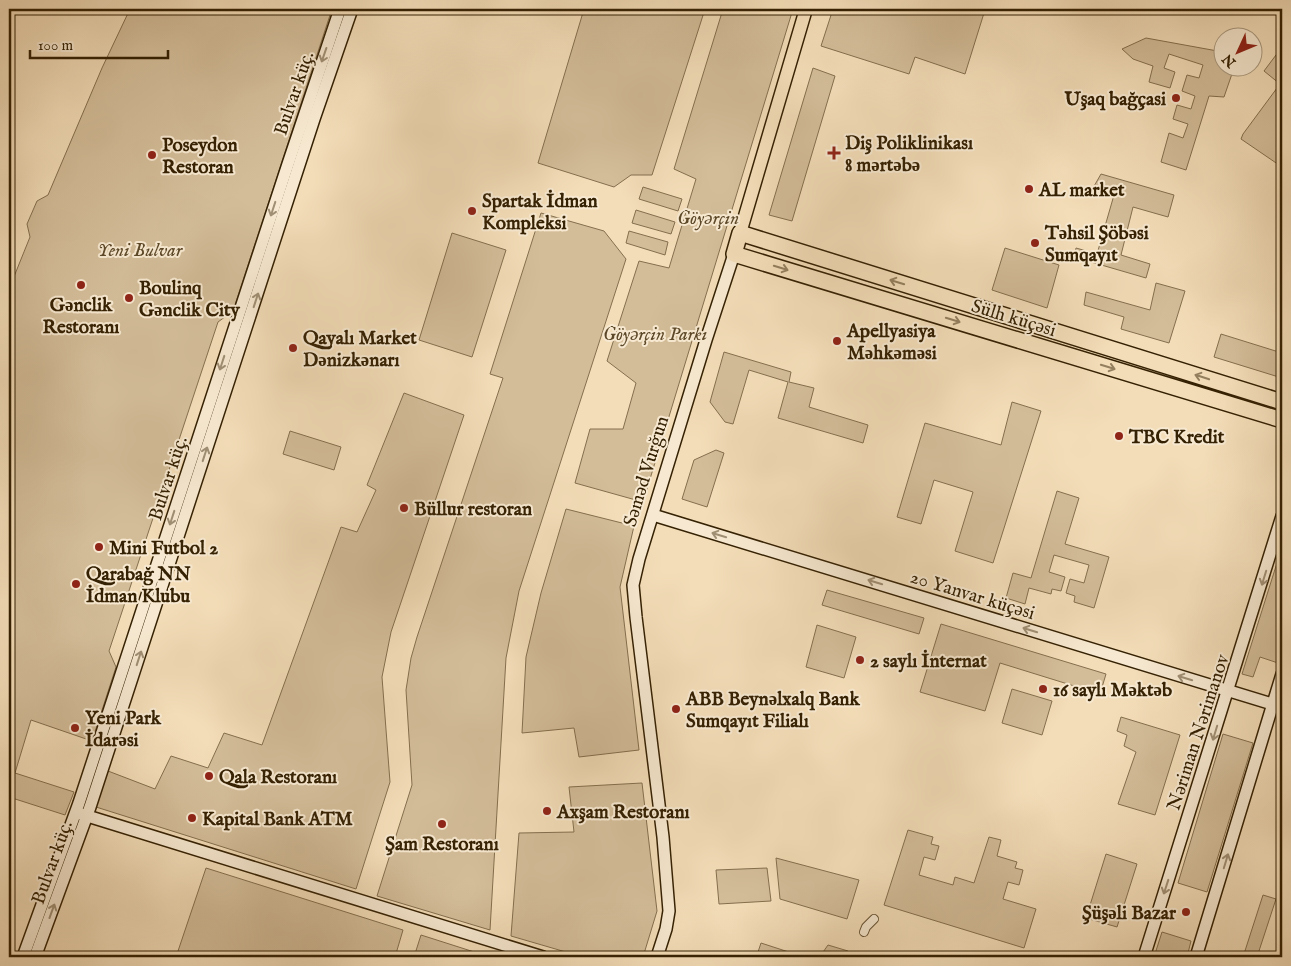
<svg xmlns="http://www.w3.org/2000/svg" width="1291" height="966" font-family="'IM FELL English',serif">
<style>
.green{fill:#d3bd99;stroke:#846f4e}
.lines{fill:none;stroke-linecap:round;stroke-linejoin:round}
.street-casing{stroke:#645030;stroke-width:10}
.secondary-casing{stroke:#352103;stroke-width:14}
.primary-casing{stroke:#352103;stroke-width:15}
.highway-casing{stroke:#352103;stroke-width:18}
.street{stroke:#f7e9d1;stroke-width:8}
.secondary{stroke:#f7e9d1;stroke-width:11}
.primary{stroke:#f3ddb8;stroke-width:12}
.highway{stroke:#f3ddb8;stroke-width:15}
.oneway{stroke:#a08f74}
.oneway2{stroke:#947f5e}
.poi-dot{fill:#8f2418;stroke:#f7e9d1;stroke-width:2}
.labels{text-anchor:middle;stroke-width:4;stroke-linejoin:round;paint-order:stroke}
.street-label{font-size:19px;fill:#352103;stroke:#f7e9d1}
.poi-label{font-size:19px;font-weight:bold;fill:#352103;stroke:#f7e9d1;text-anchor:start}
.park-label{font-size:19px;font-style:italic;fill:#5c4828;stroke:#f7e9d1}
</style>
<rect width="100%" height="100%" fill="#f3ddb8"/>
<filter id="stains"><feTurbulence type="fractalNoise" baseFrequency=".004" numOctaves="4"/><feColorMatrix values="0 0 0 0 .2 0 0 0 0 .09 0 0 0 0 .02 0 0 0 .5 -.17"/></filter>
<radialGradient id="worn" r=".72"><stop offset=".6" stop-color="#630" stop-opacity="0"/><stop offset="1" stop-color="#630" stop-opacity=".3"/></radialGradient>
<g class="green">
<path d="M130,9H332L233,311L218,322L109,651L116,667L92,741L31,720L15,773L74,792L65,815L9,797V289L30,237L27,224L37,201L48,195L102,68Z"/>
<path d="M584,9H705L652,175H631L614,187L538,163Z"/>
<path d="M723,9H793L643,502L575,483L590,429H623L636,383L607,361L639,261L669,268L696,179L674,169Z"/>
<path d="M833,9H970L984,13L965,74L915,57L909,74L821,46Z"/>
<path d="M1146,38L1223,52L1224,68H1234L1224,97L1209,96L1186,170L1161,162L1169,133L1183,138L1188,124L1173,119L1177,105L1191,109L1195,96L1182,91L1187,75L1199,78L1203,65L1169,54L1164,68L1175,72L1170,88L1149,82L1153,66L1133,59L1122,49Z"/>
<path d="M1282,47V167L1241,139L1243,134L1280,84L1264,71Z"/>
<path d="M813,68L835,76L792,221L769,215Z"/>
<path d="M1101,174L1174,195L1168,217L1133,207L1121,255L1150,264L1146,278L1074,257L1076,248L1097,254L1114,195L1093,188Z"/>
<path d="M643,187L682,199L678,211L639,199Z"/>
<path d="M636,210L675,222L671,234L632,223Z"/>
<path d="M541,213L604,231L626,259L519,591L506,658L490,930L377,896L412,785L406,690L411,658L417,637L503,378L490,374Z"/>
<path d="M629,231L668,242L665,255L626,243Z"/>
<path d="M452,233L506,250L472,357L419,340Z"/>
<path d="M1005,248L1059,265L1047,308L992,290Z"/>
<path d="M1156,283L1185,291L1169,343L1121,329L1124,317L1084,305L1086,292L1150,310Z"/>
<path d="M1221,334L1282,353V378L1214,357Z"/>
<path d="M724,352L791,372L789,382L814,388L809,407L868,425L863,443L778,418L788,382L749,370L733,424L725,422L710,402Z"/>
<path d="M404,393L464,415L391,632L382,677L390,782L356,889L96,807L108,771L155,789L171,756L208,768L224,733L262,745L341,527L357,532L376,490L367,485Z"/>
<path d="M1012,402L1041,411L993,563L955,551L973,492L934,480L921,524L897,517L925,423L1001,445Z"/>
<path d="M290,431L341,447L334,470L283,454Z"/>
<path d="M716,450L724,453L707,507L682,499L694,460Z"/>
<path d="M1057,491L1079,498L1065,544L1109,557L1094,608L1074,602L1075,596L1066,593L1070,579L1084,583L1089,565L1054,555L1049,572L1065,577L1061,591L1052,589L1051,594L1029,588L1025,604L1006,598L1013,573L1031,578Z"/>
<path d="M566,509L634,526L620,587L639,750L579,757L574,728L522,733L526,657L541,593Z"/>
<path d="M1282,547V649L1278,663L1260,657L1253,677L1242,674Z"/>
<path d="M827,590L924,618L919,634L822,605Z"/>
<path d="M941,624L1106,674L1100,694L1000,663L985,711L920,692Z"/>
<path d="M817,625L856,637L844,678L806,667Z"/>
<path d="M1012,689L1052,701L1042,735L1002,723Z"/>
<path d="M1121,717L1180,735L1155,815L1118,804L1136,752L1124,746L1127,735L1117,731Z"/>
<path d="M1223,734L1253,743L1207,892L1178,883Z"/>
<path d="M642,783L657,911L643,957H583L511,936L519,833L574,832L569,787Z"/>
<path d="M908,830L933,837L931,844L939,846L935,860L924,857L919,875L953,885L955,877L974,883L989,837L1001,840L997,856L1017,862L1015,868L1023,870L1019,885L1008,882L1003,899L1036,909L1024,948L884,905Z"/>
<path d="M1106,854L1137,864L1117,927L1086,918Z"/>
<path d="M776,858L859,880L847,919L780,899Z"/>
<path d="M206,868L403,930L395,957H176Z"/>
<path d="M767,868L771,901L719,904L716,870Z"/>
<path d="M1263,895L1276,899L1257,957H1243Z"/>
<path d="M1162,932L1191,941L1187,957H1154Z"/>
<path d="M421,935L490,957H414Z"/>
<path d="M761,943L804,957L821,955L828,945L848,951L846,957H771L758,952Z"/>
</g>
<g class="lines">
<g class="street-casing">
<path id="street" d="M864,932L866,927L874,919"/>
</g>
<g class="secondary-casing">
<g id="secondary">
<path d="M653,515L1282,707"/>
<path d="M81,814L543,957"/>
<path d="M23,957L79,803L288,164L340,9"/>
<path d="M35,957L90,807L314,119L352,9"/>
<path d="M657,957L666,929L669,911L663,837L636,617L633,585L639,559L706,340L734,254"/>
<path d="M1144,957L1282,516"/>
<path d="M1196,957L1282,674"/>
</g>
</g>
<g class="primary-casing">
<path id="primary" d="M740,233L806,9"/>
</g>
<g class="highway-casing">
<path id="highway" d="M1282,402L740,233L734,254L1282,420"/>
</g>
<use href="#street" class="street"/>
<use href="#secondary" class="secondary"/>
<use href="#primary" class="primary"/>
<use href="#highway" class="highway"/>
</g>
<defs><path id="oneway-shaft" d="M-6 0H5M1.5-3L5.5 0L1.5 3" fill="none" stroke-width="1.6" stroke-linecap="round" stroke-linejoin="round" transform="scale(1.25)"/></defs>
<g class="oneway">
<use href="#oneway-shaft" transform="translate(324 55) rotate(109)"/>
<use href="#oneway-shaft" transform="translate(273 209) rotate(108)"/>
<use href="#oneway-shaft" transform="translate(256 300) rotate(-72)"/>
<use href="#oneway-shaft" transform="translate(222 363) rotate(108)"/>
<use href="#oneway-shaft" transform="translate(205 454) rotate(-72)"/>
<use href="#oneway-shaft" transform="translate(172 518) rotate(108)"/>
<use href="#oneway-shaft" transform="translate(719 535) rotate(-163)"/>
<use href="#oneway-shaft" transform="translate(1264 578) rotate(107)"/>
<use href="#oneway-shaft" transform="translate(875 582) rotate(-163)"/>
<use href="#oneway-shaft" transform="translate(1030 630) rotate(-163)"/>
<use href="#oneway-shaft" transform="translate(139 658) rotate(-72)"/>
<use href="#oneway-shaft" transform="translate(1185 678) rotate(-163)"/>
<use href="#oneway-shaft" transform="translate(1215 733) rotate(107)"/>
<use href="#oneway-shaft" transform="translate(1226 861) rotate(-73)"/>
<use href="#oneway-shaft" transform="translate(1166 887) rotate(108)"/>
<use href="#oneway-shaft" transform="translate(52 911) rotate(-70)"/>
</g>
<g class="oneway2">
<use href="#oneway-shaft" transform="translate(781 268) rotate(17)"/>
<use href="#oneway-shaft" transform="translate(897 282) rotate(-163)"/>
<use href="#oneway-shaft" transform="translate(953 320) rotate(17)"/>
<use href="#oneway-shaft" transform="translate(1108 367) rotate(17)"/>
<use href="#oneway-shaft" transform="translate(1202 377) rotate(-162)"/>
</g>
<g class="poi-dot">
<circle cx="1176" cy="98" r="5"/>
<path d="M831.5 145.5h5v5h5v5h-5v5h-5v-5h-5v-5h5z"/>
<circle cx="152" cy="155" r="5"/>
<circle cx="1029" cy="189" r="5"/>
<circle cx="472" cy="211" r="5"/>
<circle cx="1035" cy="243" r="5"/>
<circle cx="81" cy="285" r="5"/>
<circle cx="129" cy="298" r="5"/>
<circle cx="837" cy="341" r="5"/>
<circle cx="293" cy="348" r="5"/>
<circle cx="1119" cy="436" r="5"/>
<circle cx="404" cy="508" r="5"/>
<circle cx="99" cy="547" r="5"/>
<circle cx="76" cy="584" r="5"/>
<circle cx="860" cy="660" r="5"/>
<circle cx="1043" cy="689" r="5"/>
<circle cx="676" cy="709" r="5"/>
<circle cx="75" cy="728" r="5"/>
<circle cx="209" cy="776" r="5"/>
<circle cx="547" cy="811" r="5"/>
<circle cx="192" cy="818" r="5"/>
<circle cx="442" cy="824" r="5"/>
<circle cx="1186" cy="912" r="5"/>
</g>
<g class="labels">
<g class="street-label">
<text transform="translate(293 93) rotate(-71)" y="7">Bulvar küç.</text>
<text transform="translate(1014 317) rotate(17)" y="7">Sülh küçəsi</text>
<text transform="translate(645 471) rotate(-73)" y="7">Səməd Vurğun</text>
<text transform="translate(167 478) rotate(-72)" y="7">Bulvar küç.</text>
<text transform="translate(973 594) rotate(17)" y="7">20 Yanvar küçəsi</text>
<text transform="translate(1197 732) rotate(-72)" y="7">Nəriman Nərimanov</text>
<text transform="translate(51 862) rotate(-70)" y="7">Bulvar küç.</text>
</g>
<g class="poi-label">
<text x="1166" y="105" text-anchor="end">Uşaq bağçasi</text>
<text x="845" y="149">Diş Poliklinikası<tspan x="845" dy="22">8 mərtəbə</tspan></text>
<text x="162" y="151">Poseydon<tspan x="162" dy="22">Restoran</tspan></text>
<text x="1039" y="196">AL market</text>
<text x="482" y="207">Spartak İdman<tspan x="482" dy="22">Kompleksi</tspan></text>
<text x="1045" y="239">Təhsil Şöbəsi<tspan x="1045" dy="22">Sumqayıt</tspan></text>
<text x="139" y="294">Boulinq<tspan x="139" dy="22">Gənclik City</tspan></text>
<text x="81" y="311" text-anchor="middle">Gənclik<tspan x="81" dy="22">Restoranı</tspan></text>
<text x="847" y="337">Apellyasiya<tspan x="847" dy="22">Məhkəməsi</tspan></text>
<text x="303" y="344">Qayalı Market<tspan x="303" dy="22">Dənizkənarı</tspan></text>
<text x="1129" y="443">TBC Kredit</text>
<text x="414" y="515">Büllur restoran</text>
<text x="109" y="554">Mini Futbol 2</text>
<text x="86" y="580">Qarabağ NN<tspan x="86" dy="22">İdman Klubu</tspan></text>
<text x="870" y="667">2 saylı İnternat</text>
<text x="1053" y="696">16 saylı Məktəb</text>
<text x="686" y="705">ABB Beynəlxalq Bank<tspan x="686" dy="22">Sumqayıt Filialı</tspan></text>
<text x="85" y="724">Yeni Park<tspan x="85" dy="22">İdarəsi</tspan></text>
<text x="219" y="783">Qala Restoranı</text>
<text x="557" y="818">Axşam Restoranı</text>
<text x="202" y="825">Kapital Bank ATM</text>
<text x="442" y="850" text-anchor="middle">Şam Restoranı</text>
<text x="1176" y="919" text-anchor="end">Şüşəli Bazar</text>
</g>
<g class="park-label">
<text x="708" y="224">Göyərçin</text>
<text x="140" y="256">Yeni Bulvar</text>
<text x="655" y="340">Göyərçin Parkı</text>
</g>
</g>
<rect width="1291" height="966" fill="none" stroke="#f3ddb8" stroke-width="30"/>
<rect x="10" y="10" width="1271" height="946" fill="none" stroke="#352103" stroke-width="2.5"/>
<rect x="15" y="15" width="1261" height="936" fill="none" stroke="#352103"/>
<g transform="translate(1238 52) rotate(226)"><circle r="24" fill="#f7e9d1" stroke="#a9997f"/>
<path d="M0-4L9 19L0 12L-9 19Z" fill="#8f2418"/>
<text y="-8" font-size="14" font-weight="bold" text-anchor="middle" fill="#352103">N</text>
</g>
<path d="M30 50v8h138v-8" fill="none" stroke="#352103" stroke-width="2.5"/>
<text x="38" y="50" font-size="15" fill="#352103" stroke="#f7e9d1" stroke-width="4" paint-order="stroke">100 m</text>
<rect width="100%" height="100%" filter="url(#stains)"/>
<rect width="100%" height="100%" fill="url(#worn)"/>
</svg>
